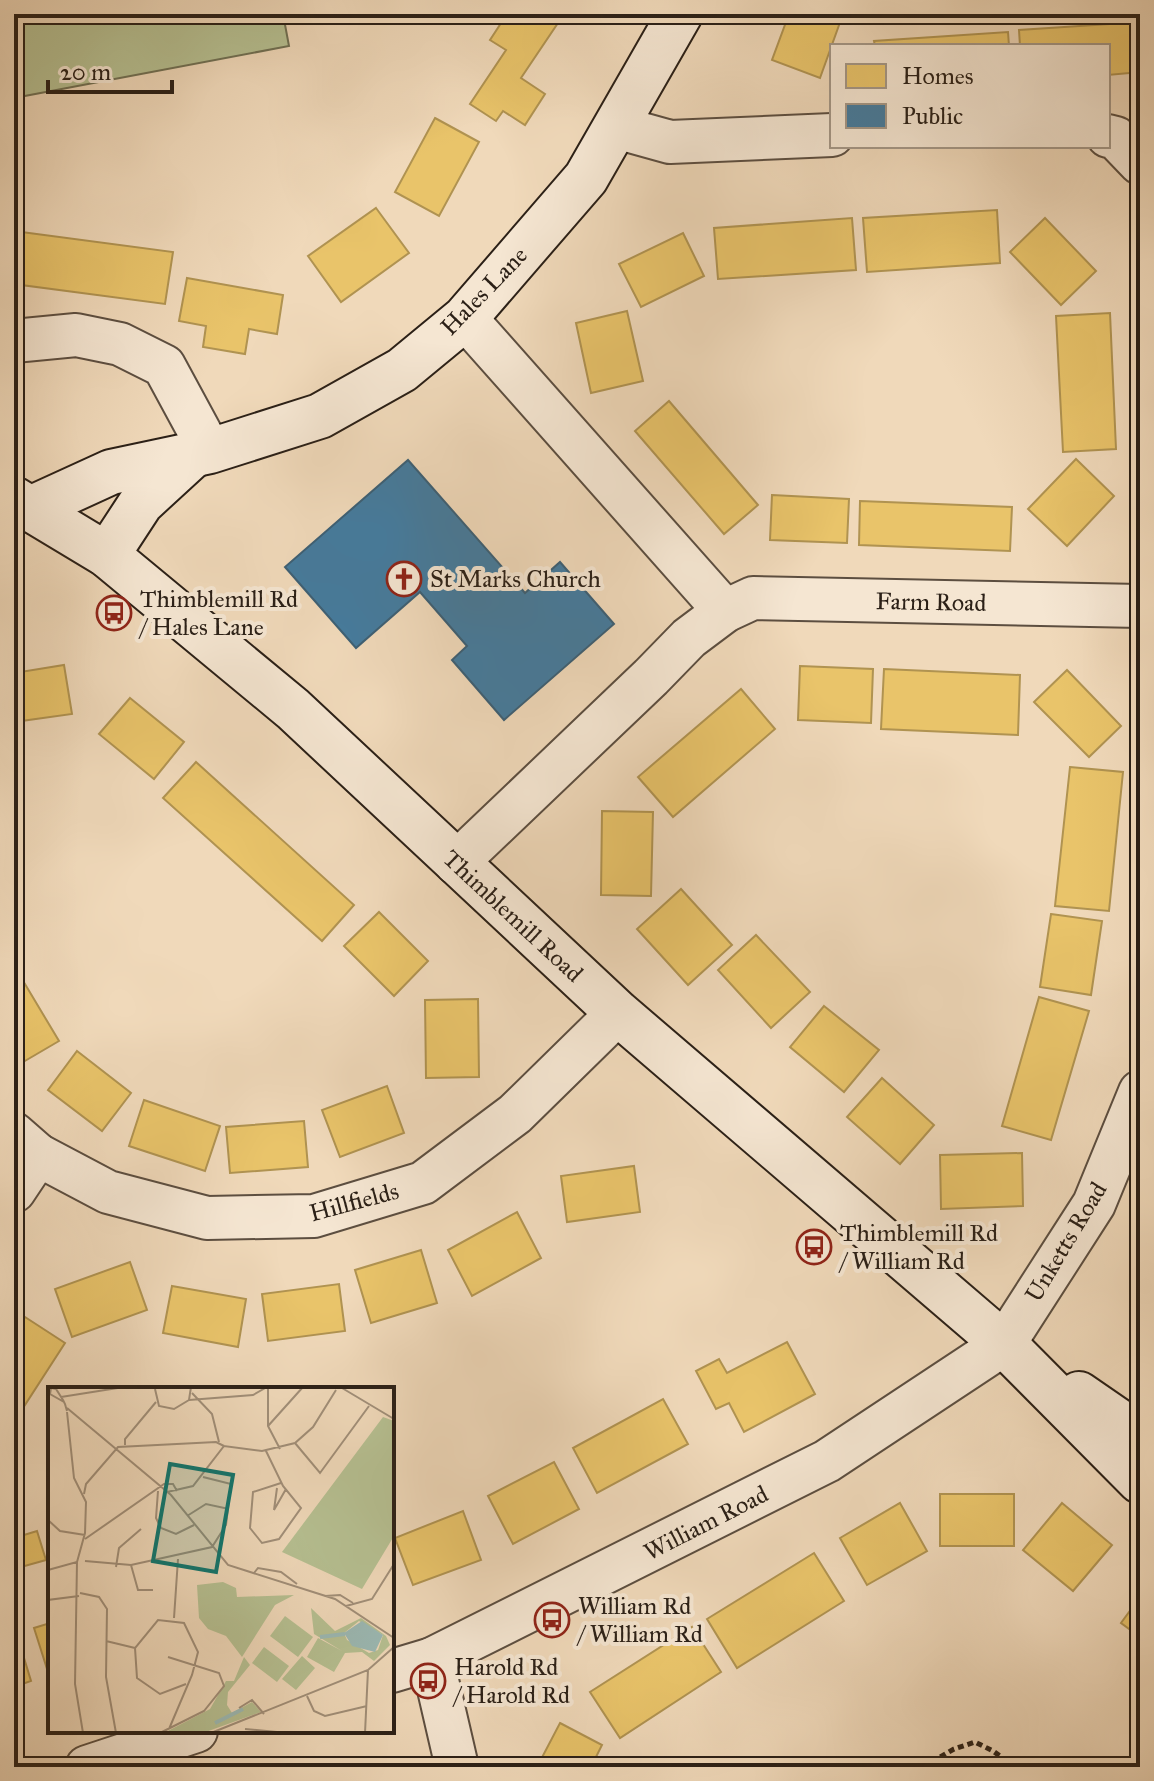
<svg xmlns="http://www.w3.org/2000/svg" width="1154" height="1781" font-family="'IM FELL Great Primer',serif">
<style>
.green{fill:#b6c092;stroke:#707054;stroke-width:2}
.homes{fill:#e9c46a;stroke:#b09351;stroke-width:2}
.public{fill:#457b9d;stroke:#3d6075;stroke-width:2}
.lines{fill:none;stroke-linecap:round;stroke-linejoin:round}
.street-casing{stroke:#5c4e40;stroke-width:46}
.secondary-casing{stroke:#2b2017;stroke-width:48}
.path{stroke:#2b2017;stroke-width:5;stroke-dasharray:6 4;stroke-linecap:butt}
.street{stroke:#f5e6d2;stroke-width:42}
.secondary{stroke:#f5e6d2;stroke-width:44}
.labels{text-anchor:middle;stroke-width:8;stroke-linejoin:round;paint-order:stroke}
.street-label{font-size:24px;fill:#2b2017;stroke:#f5e6d2}
.poi-label{font-size:24px;fill:#2b2017;stroke:#f5e6d2;text-anchor:start}
.inset-river{fill:none;stroke:#9bb9b4;stroke-width:4}
.inset-road{fill:none;stroke:#a18f79;stroke-width:2}
.view{fill:#0f766e;fill-opacity:0.15;stroke:#0f766e;stroke-width:4}
.inset-edge{fill:none;stroke:#2b2017;stroke-width:4}
</style>
<rect width="100%" height="100%" fill="#f0d9ba"/>
<filter id="stains"><feTurbulence type="fractalNoise" baseFrequency=".0025" numOctaves="4"/><feColorMatrix values="0 0 0 0 .2 0 0 0 0 .09 0 0 0 0 .02 0 0 0 .5 -.17"/></filter>
<radialGradient id="worn" r=".72"><stop offset=".6" stop-color="#630" stop-opacity="0"/><stop offset="1" stop-color="#630" stop-opacity=".3"/></radialGradient>
<path class="green" d="M14,14H283L289,46L14,98Z"/>
<g class="homes">
<path d="M507,14H564L521,78L545,94L525,125L503,111L496,121L470,104L506,50L490,40Z"/>
<path d="M789,14H843L820,78L772,60Z"/>
<path d="M1140,22V72L1108,75V46H1020L1019,30Z"/>
<path d="M1008,32L1009,46H875L874,41Z"/>
<path d="M435,118L479,142L439,216L395,192Z"/>
<path d="M376,208L409,253L341,302L308,256Z"/>
<path d="M997,210L1000,263L867,272L863,218Z"/>
<path d="M852,218L856,270L718,279L714,228Z"/>
<path d="M1045,218L1096,271L1061,305L1010,252Z"/>
<path d="M14,231L173,252L165,304L14,284Z"/>
<path d="M683,233L704,276L641,307L619,264Z"/>
<path d="M187,278L283,295L277,334L249,329L245,354L203,347L206,326L179,321Z"/>
<path d="M627,311L643,381L591,393L576,323Z"/>
<path d="M1110,313L1116,449L1063,452L1056,316Z"/>
<path d="M669,401L758,505L724,534L635,431Z"/>
<path d="M1076,459L1114,496L1067,546L1028,509Z"/>
<path d="M772,495L849,499L847,543L770,540Z"/>
<path d="M860,501L1012,507L1010,551L859,545Z"/>
<path d="M64,665L72,714L14,722V673Z"/>
<path d="M800,666L873,669L871,723L798,720Z"/>
<path d="M884,669L1020,675L1018,735L881,729Z"/>
<path d="M1067,670L1121,726L1089,757L1034,702Z"/>
<path d="M741,689L775,729L673,817L638,777Z"/>
<path d="M130,698L184,742L154,779L99,734Z"/>
<path d="M196,762L354,905L322,941L163,798Z"/>
<path d="M1070,767L1123,772L1109,911L1055,906Z"/>
<path d="M602,811L653,812L651,896L601,895Z"/>
<path d="M681,889L732,945L688,985L637,929Z"/>
<path d="M379,912L428,961L394,996L344,946Z"/>
<path d="M1051,914L1102,921L1091,995L1040,987Z"/>
<path d="M756,935L810,992L771,1028L718,970Z"/>
<path d="M19,974L59,1041L18,1065L14,1059V976Z"/>
<path d="M1039,997L1089,1011L1051,1140L1002,1126Z"/>
<path d="M478,999L479,1077L426,1078L425,1000Z"/>
<path d="M824,1006L879,1050L844,1092L790,1047Z"/>
<path d="M77,1051L131,1093L102,1131L48,1090Z"/>
<path d="M882,1078L934,1125L900,1164L847,1117Z"/>
<path d="M387,1086L404,1133L340,1157L322,1110Z"/>
<path d="M144,1100L220,1126L205,1171L129,1146Z"/>
<path d="M304,1121L308,1167L230,1173L226,1127Z"/>
<path d="M1022,1153L1023,1206L941,1209L940,1155Z"/>
<path d="M634,1166L640,1212L567,1222L561,1176Z"/>
<path d="M517,1212L541,1258L472,1296L448,1250Z"/>
<path d="M421,1250L437,1303L371,1323L355,1270Z"/>
<path d="M130,1262L147,1310L72,1337L55,1289Z"/>
<path d="M339,1284L345,1331L268,1341L262,1294Z"/>
<path d="M172,1286L246,1299L238,1347L163,1333Z"/>
<path d="M1140,1290V1366L1134,1291Z"/>
<path d="M25,1317L65,1343L23,1408L14,1402V1334Z"/>
<path d="M787,1342L815,1394L744,1432L729,1403L716,1409L696,1371L719,1359L727,1373Z"/>
<path d="M663,1399L688,1444L597,1493L573,1448Z"/>
<path d="M554,1462L579,1509L513,1544L488,1496Z"/>
<rect x="940" y="1494" width="74" height="52"/>
<path d="M900,1503L927,1551L867,1585L840,1538Z"/>
<path d="M1062,1503L1112,1545L1073,1591L1023,1550Z"/>
<path d="M463,1511L481,1560L413,1585L395,1538Z"/>
<path d="M37,1531L46,1560L14,1569V1538Z"/>
<path d="M814,1553L844,1601L737,1668L707,1619Z"/>
<path d="M1140,1597V1637L1121,1623Z"/>
<path d="M50,1623V1671L48,1672L34,1628Z"/>
<path d="M692,1627L721,1672L620,1738L590,1692Z"/>
<path d="M17,1635L31,1681L14,1687V1636Z"/>
<path d="M560,1723L602,1745L591,1767H537Z"/>
</g>
<path class="public" d="M408,460L525,593L560,562L614,624L504,720L452,660L467,646L420,592L356,648L285,567Z"/>
<g class="lines">
<g class="street-casing">
<g id="street">
<path d="M616,127L670,142L832,135"/>
<path d="M1108,136L1116,138L1140,163"/>
<path d="M465,318L725,611"/>
<path d="M14,341L76,335L120,344L164,366L210,451"/>
<path d="M456,863L651,677L689,638L725,611L753,598L1140,606"/>
<path d="M14,1134L38,1155L108,1192L207,1218L314,1216L423,1183L515,1114L618,1013"/>
<path d="M14,1191L38,1155"/>
<path d="M432,1659L457,1767"/>
<path d="M392,1671L432,1659L827,1461L1004,1344L1094,1204L1140,1092"/>
<path d="M87,1767L196,1731"/>
</g>
</g>
<g class="secondary-casing">
<g id="secondary">
<path d="M14,499L107,555L293,709L618,1013L1004,1344L1140,1481"/>
<path d="M30,509L111,472L210,451L320,416L402,370L465,318L586,178L680,14"/>
<path d="M107,555L141,503L191,457"/>
<path d="M1079,1394L1140,1436"/>
</g>
</g>
<path class="path" d="M923,1767L954,1749L975,1742L993,1751L1015,1767"/>
<use href="#street" class="street"/>
<use href="#secondary" class="secondary"/>
</g>
<defs>
<g id="church-ring" transform="scale(1.8)"><circle r="9.5" fill="#f5e6d2" stroke="#8f2418" stroke-width="1.5"/><path d="M-1.2-6h2.4v3.5h3.3v2.4h-3.3V6h-2.4V-.1h-3.3v-2.4h3.3Z" fill="#8f2418"/></g>
<g id="bus-ring" transform="scale(1.8)"><circle r="9.5" fill="#f5e6d2" stroke="#8f2418" stroke-width="1.5"/><path d="M-5-6H5V4H4V6H2V4H-2V6H-4V4H-5ZM-3.5-4V0h7V-4ZM-3.5 1.2v1.5H-2V1.2ZM2 1.2v1.5H3.5V1.2Z" fill="#8f2418"/></g>
</defs>
<g fill-rule="evenodd">
<use href="#church-ring" x="404" y="579"/>
<use href="#bus-ring" x="114" y="613"/>
<use href="#bus-ring" x="814" y="1247"/>
<use href="#bus-ring" x="552" y="1620"/>
<use href="#bus-ring" x="428" y="1681"/>
</g>
<g class="labels">
<g class="street-label">
<text transform="translate(484 291) rotate(-46)" y="8">Hales Lane</text>
<text transform="translate(931 602) rotate(1)" y="8">Farm Road</text>
<text transform="translate(513 916) rotate(43)" y="8">Thimblemill Road</text>
<text transform="translate(354 1202) rotate(-15)" y="8">Hillfields</text>
<text transform="translate(1066 1242) rotate(-59)" y="8">Unketts Road</text>
<text transform="translate(706 1523) rotate(-27)" y="8">William Road</text>
</g>
<g class="poi-label">
<text x="430" y="587">St Marks Church</text>
<text x="140" y="607">Thimblemill Rd<tspan x="140" dy="28">/ Hales Lane</tspan></text>
<text x="840" y="1241">Thimblemill Rd<tspan x="840" dy="28">/ William Rd</tspan></text>
<text x="578" y="1614">William Rd<tspan x="578" dy="28">/ William Rd</tspan></text>
<text x="454" y="1675">Harold Rd<tspan x="454" dy="28">/ Harold Rd</tspan></text>
</g>
</g>
<g transform="translate(48 1387)">
<rect width="346" height="346" fill="#f0d9ba"/>
<path d="M335,30L346,34V149L314,202L234,165ZM175,195L188,201L189,210L246,208L227,218L194,270L178,249L160,242L151,231L149,198ZM263,221L287,244L313,231L338,249L342,258L326,274L314,265L297,266L286,285L259,270L270,251L294,264L266,247ZM311,234L335,248L330,263L321,266L299,253L296,246ZM237,229L265,250L250,270L222,249ZM216,260L241,279L229,295L204,276ZM254,269L267,281L248,303L234,292ZM196,270L202,278L180,305L179,318L184,326L204,315L213,325L155,346H116L162,322L178,294H186Z" fill="#b6c092" fill-rule="evenodd"/>
<path d="M314,234L335,248L327,265L304,259L296,246Z" fill="#9bb9b4"/>
<path class="inset-river" d="M272,250L297,247M167,336L195,322"/>
<path class="inset-road" d="M220,1V39L232,62M294,1L346,32M107,2L111,19L126,22L141,13L143,0M144,6L164,27L171,55M13,10L76,0M141,13L205,8L219,0M16,15L2,7L3,1L8,2L15,13L17,17L19,24M19,21L123,108L180,178L287,212L346,251M220,39L255,0M247,56L272,86L321,19M77,58V52L108,15M218,64L235,99L253,121L231,152L214,156L202,141L205,105L233,96M229,101L226,123L238,102M110,104L108,131L113,141L128,147L146,138M119,105L145,99L176,59L214,64L247,56L265,40L288,3M36,107L38,97L70,60L168,55L176,59M139,129L158,117L181,122M0,133L12,144L37,148M37,152L116,97H125L129,104M37,174L83,178L164,160L178,138L183,97L155,90M29,175L27,297L35,346M83,178L90,203H105M68,180L71,161L93,142M0,183L29,175L37,146L38,115L26,91L19,25M206,186L210,181L233,185L249,197M32,206L51,210L59,222L58,290L68,346M277,209L292,208L305,216M298,219L324,212L346,177M126,231L130,172M0,234V213L31,209M58,254L87,261M259,309L266,324L277,329L319,319M191,321L204,313L216,327M121,342L144,288L150,265L136,236L110,233L87,261L89,291L112,307L138,297M197,342L239,346M112,346L156,324L176,299L171,286L120,270M163,346L320,283L346,260M317,346L320,283"/>
<path class="view" d="M122,77L185,88L168,185L105,174Z"/>
<rect width="346" height="346" class="inset-edge"/>
</g>
<rect width="1154" height="1781" fill="none" stroke="#f0d9ba" stroke-width="48"/>
<rect x="16" y="16" width="1122" height="1749" fill="none" stroke="#2b2017" stroke-width="4"/>
<rect x="24" y="24" width="1106" height="1733" fill="none" stroke="#2b2017" stroke-width="2"/>
<rect x="830" y="44" width="280" height="104" fill="#f5e6d2" stroke="#a49787" stroke-width="2"/>
<rect x="846" y="64" width="40" height="24" fill="#e9c46a" stroke="#a49787" stroke-width="2"/>
<text x="902" y="84" font-size="24" fill="#2b2017">Homes</text>
<rect x="846" y="104" width="40" height="24" fill="#457b9d" stroke="#a49787" stroke-width="2"/>
<text x="902" y="124" font-size="24" fill="#2b2017">Public</text>
<path d="M48 80v12h124v-12" fill="none" stroke="#2b2017" stroke-width="4"/>
<text x="60" y="80" font-size="24" fill="#2b2017" stroke="#f5e6d2" stroke-width="6" paint-order="stroke">20 m</text>
<rect width="100%" height="100%" filter="url(#stains)"/>
<rect width="100%" height="100%" fill="url(#worn)"/>
</svg>
